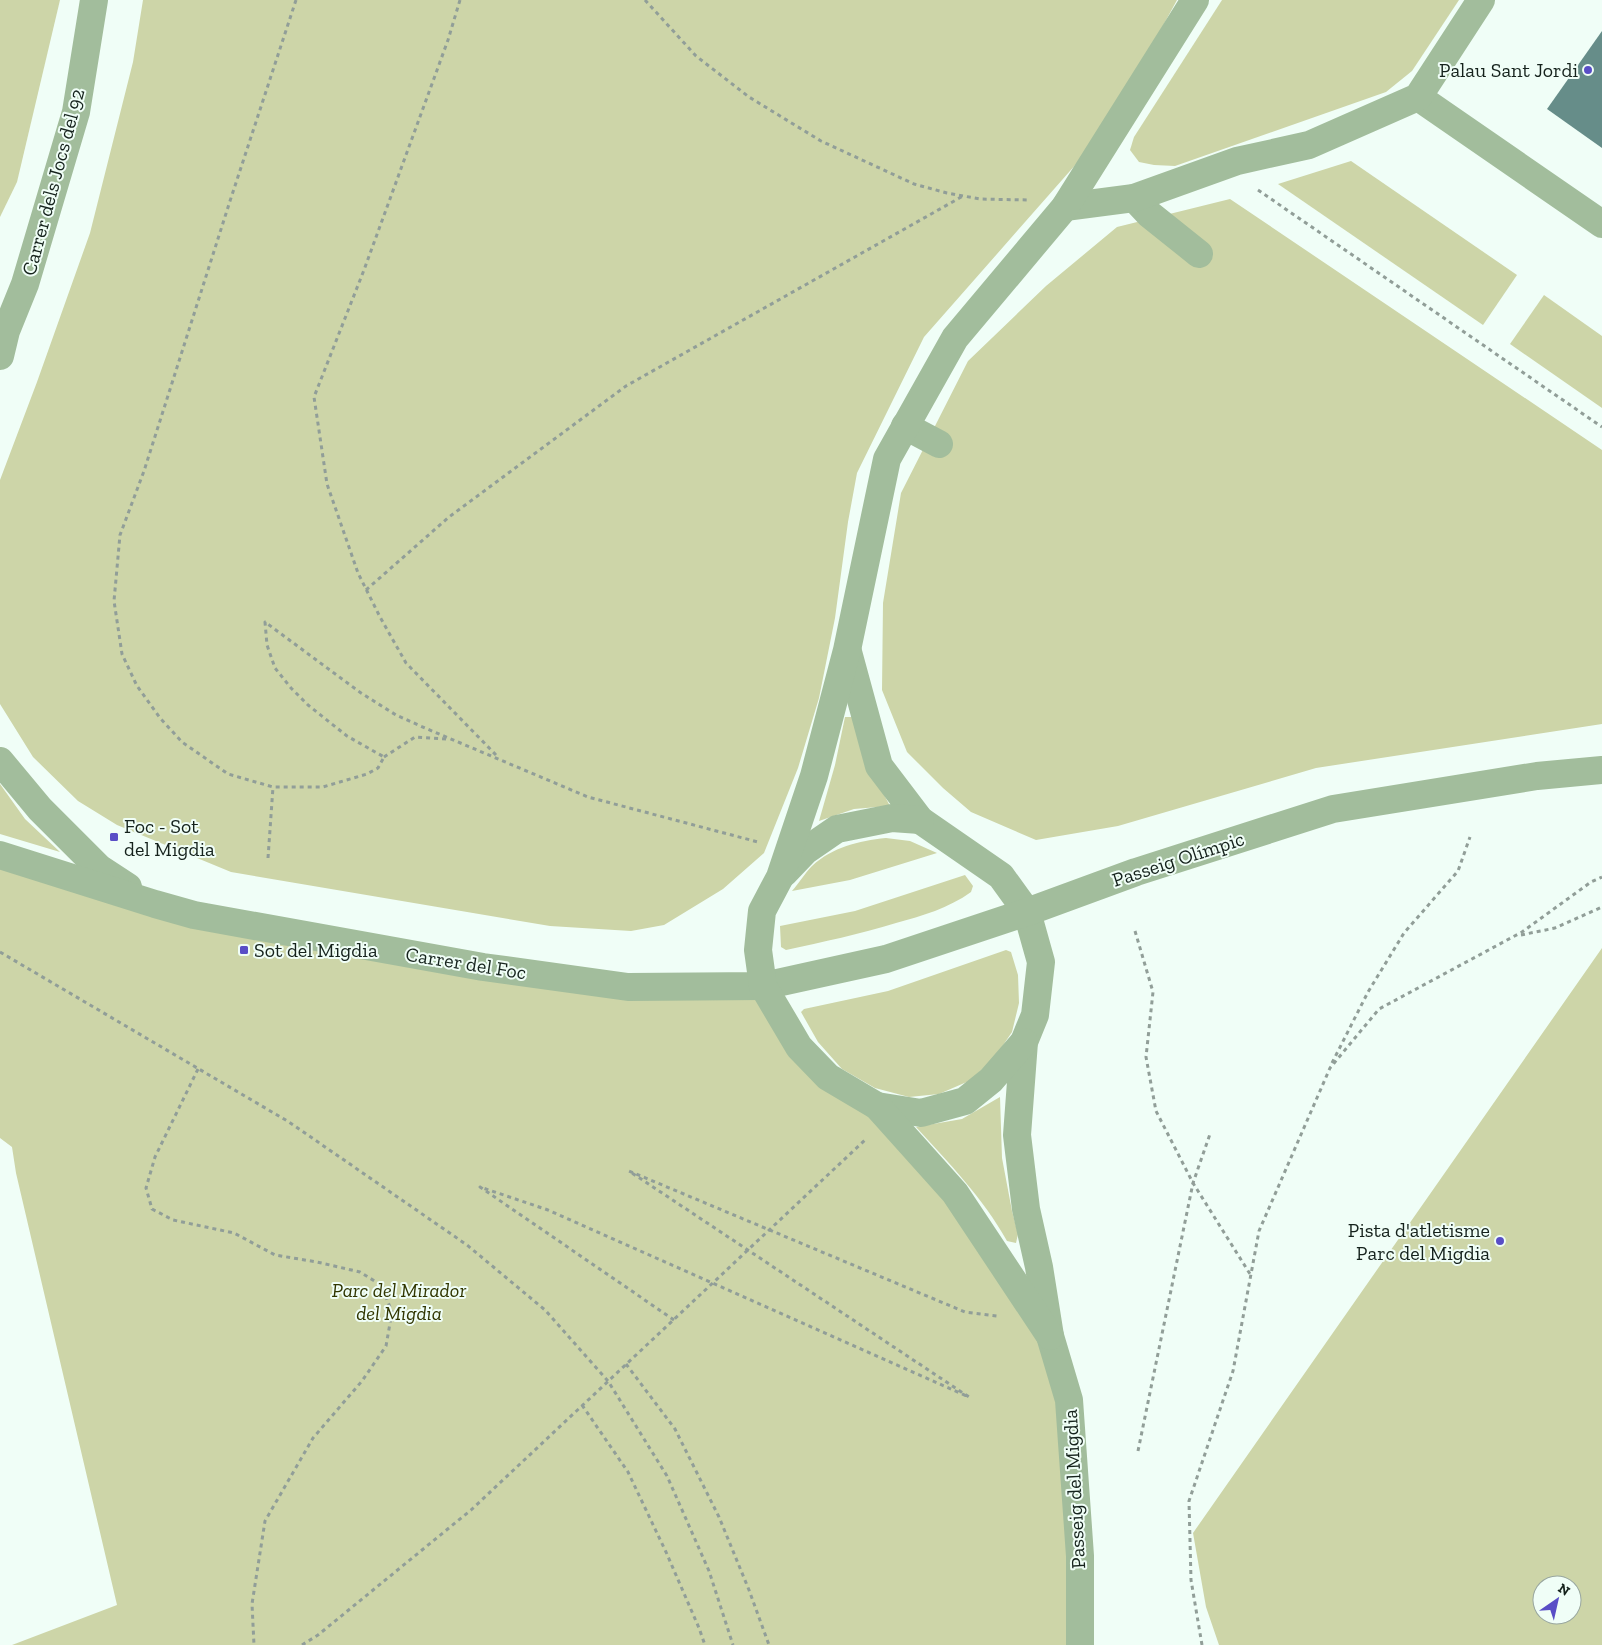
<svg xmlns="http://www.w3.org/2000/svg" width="1602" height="1645" font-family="'Zilla Slab',serif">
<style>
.green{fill:#cdd5a8;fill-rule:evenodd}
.building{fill:#668d89}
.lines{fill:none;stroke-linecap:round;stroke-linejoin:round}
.path{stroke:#919e98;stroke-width:3;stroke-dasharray:4 4;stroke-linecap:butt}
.minor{stroke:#a2bd9c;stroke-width:28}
.poi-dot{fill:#594ec6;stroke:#f0fef7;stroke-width:2}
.labels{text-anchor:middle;stroke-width:4;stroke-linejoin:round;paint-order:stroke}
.poi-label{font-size:20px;fill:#15221c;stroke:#f0fef7;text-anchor:end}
.street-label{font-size:20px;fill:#15221c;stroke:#f0fef7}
.park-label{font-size:20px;font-style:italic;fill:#303600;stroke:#f0fef7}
</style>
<rect width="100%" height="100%" fill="#f0fef7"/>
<g class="green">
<path d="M0,0H60L17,182L0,217Z"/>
<path d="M143,0H1177L1154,42L1077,163L924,337L857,473L848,522L835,618L819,698L798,768L764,853L723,889L664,925L631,931L550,926L231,872L117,825L78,801L33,757L0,704V480L37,382L90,233L133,62Z"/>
<path d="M1222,0H1459L1412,71L1386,92L1175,166L1154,165L1139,162L1130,150L1134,137Z"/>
<path d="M1351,161L1517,275L1483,325L1278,184Z"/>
<path d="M1230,199L1602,450V724L1316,768L1118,826L1036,840L971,812L943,788L907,752L882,690L883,603L901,493L968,361L1046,286L1117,227Z"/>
<path d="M1544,295L1602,336V408L1510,344Z"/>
<path d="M845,717H855L866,761L890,806L854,809L819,821L835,765Z"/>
<path d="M0,784L25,819L60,852L0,834Z"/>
<path d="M886,838L910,841L937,853L850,880L792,891C799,883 805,873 812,866C833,847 858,841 886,838Z"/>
<path d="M0,855L155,904L483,967L763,986L799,1047L877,1106L1050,1336L1080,1645H12L117,1605L16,1173L12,1147L0,1138Z"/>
<path d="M965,875L973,886L971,892C949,908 922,916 896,923C860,934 823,942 786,950L781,947L780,926L855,911Z"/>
<path d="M1602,948V1645H1219L1206,1607L1193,1533ZM1542,1585H1572V1615H1542Z"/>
<path d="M1006,950L1011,952L1018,975L1019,1003L1012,1032L993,1060L969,1081L939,1094L909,1097L875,1088L842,1069L818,1042L801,1012L804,1009L888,991Z"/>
<path d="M1000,1097L1002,1158L1012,1211L1018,1234L1016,1243L1007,1241C983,1198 949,1163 916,1127L962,1119Z"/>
</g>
<path class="building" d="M1602,31V148L1547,109Z"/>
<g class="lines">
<g class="path">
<path d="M296,0L230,201L144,471L120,535L114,601L122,654L137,686L160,718L182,742L228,774L273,787H323L367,774L378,768L384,757L347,736L308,705L291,688L275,668L267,645L265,622L361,693L396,715L425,728L588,797L758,842"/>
<path d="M460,0L448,40L364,270L314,397L327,484L358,573L380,617L406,663L498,757"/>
<path d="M645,0L696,56L749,97L821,141L914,184L947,193L980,199L1029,200"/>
<path d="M1258,190L1602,427"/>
<path d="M366,590L449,517L626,386L963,196"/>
<path d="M384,757L415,737L448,739"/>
<path d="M268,858L273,787"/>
<path d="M1135,931L1153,992L1146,1057L1156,1111L1193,1183L1250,1274"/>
<path d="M1521,935L1555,928L1602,907"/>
<path d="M0,952L289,1122L467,1245L545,1310L608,1381L667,1476L709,1571L733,1645"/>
<path d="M1332,1063L1368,992L1404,933L1458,871L1470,837"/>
<path d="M198,1069L155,1157L146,1188L152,1209L173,1220L234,1233L275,1255L317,1262L360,1272L381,1285L392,1312L386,1346L362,1381L313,1438L265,1521L252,1604L254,1645"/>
<path d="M674,1320L480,1187L548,1210L969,1397L629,1171L965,1312L997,1316"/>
<path d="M626,1364L675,1429L719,1517L749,1590L769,1645"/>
<path d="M582,1405L628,1472L666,1552L699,1628L705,1645"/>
<path d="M1138,1451L1193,1183L1210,1134"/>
<path d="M302,1645L318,1635L471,1510L865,1140"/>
<path d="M1202,1645L1191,1580L1189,1501L1233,1371L1259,1231L1330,1068L1379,1009L1522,932L1591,882L1602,877"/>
</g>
<g class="minor">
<path d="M1418,97L1602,224"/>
<path d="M1134,198L1149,214L1199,254"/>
<path d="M1065,207L1134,198L1237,161L1309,145L1418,97L1481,0"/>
<path d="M0,356L6,331L25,284L76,112L94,0"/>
<path d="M905,426L939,444"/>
<path d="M848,652L879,766L920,820L1001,876L1027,912L1041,962L1035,1015L1024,1042L1017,1135L1026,1209L1039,1267L1050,1336L1069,1400L1080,1556V1645"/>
<path d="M0,761L40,809L99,868L128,887"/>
<path d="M0,855L155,904L194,915L483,967L628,987L763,986L886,959L1027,912L1136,872L1333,809L1537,776L1602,770"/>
<path d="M784,873L805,851L837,829L892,818L920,820"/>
<path d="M877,1106L921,1113L965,1101L991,1080L1024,1042"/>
<path d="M1050,1336L955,1193L877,1106L828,1077L799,1047L763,986L758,950L762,911L780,877L814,776L847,650L887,459L955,338L1065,207L1195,0"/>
</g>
</g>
<g class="poi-dot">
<circle cx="1588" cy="70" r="5"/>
<rect x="109" y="832" width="10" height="10" rx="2.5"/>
<rect x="239" y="945" width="10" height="10" rx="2.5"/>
<circle cx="1500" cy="1241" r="5"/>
</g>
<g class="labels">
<g class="poi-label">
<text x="1578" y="77">Palau Sant Jordi</text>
<text x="124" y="833" text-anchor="start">Foc - Sot<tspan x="124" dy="23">del Migdia</tspan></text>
<text x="254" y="957" text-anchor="start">Sot del Migdia</text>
<text x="1490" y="1237">Pista d'atletisme<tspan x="1490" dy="23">Parc del Migdia</tspan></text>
</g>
<g class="street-label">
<text transform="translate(53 182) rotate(-75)" y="7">Carrer dels Jocs del 92</text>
<text transform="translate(1178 859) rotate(-18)" y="7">Passeig Olímpic</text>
<text transform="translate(466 963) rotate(9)" y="7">Carrer del Foc</text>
<text transform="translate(1074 1489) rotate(-93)" y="7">Passeig del Migdia</text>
</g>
<g class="park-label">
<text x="399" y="1297">Parc del Mirador<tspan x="399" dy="23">del Migdia</tspan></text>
</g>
</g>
<g transform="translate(1557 1600) rotate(34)"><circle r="24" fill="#f0fef7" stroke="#98a69f"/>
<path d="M0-4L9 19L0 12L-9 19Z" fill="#594ec6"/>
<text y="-8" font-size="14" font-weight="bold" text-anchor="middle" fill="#15221c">N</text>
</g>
</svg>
